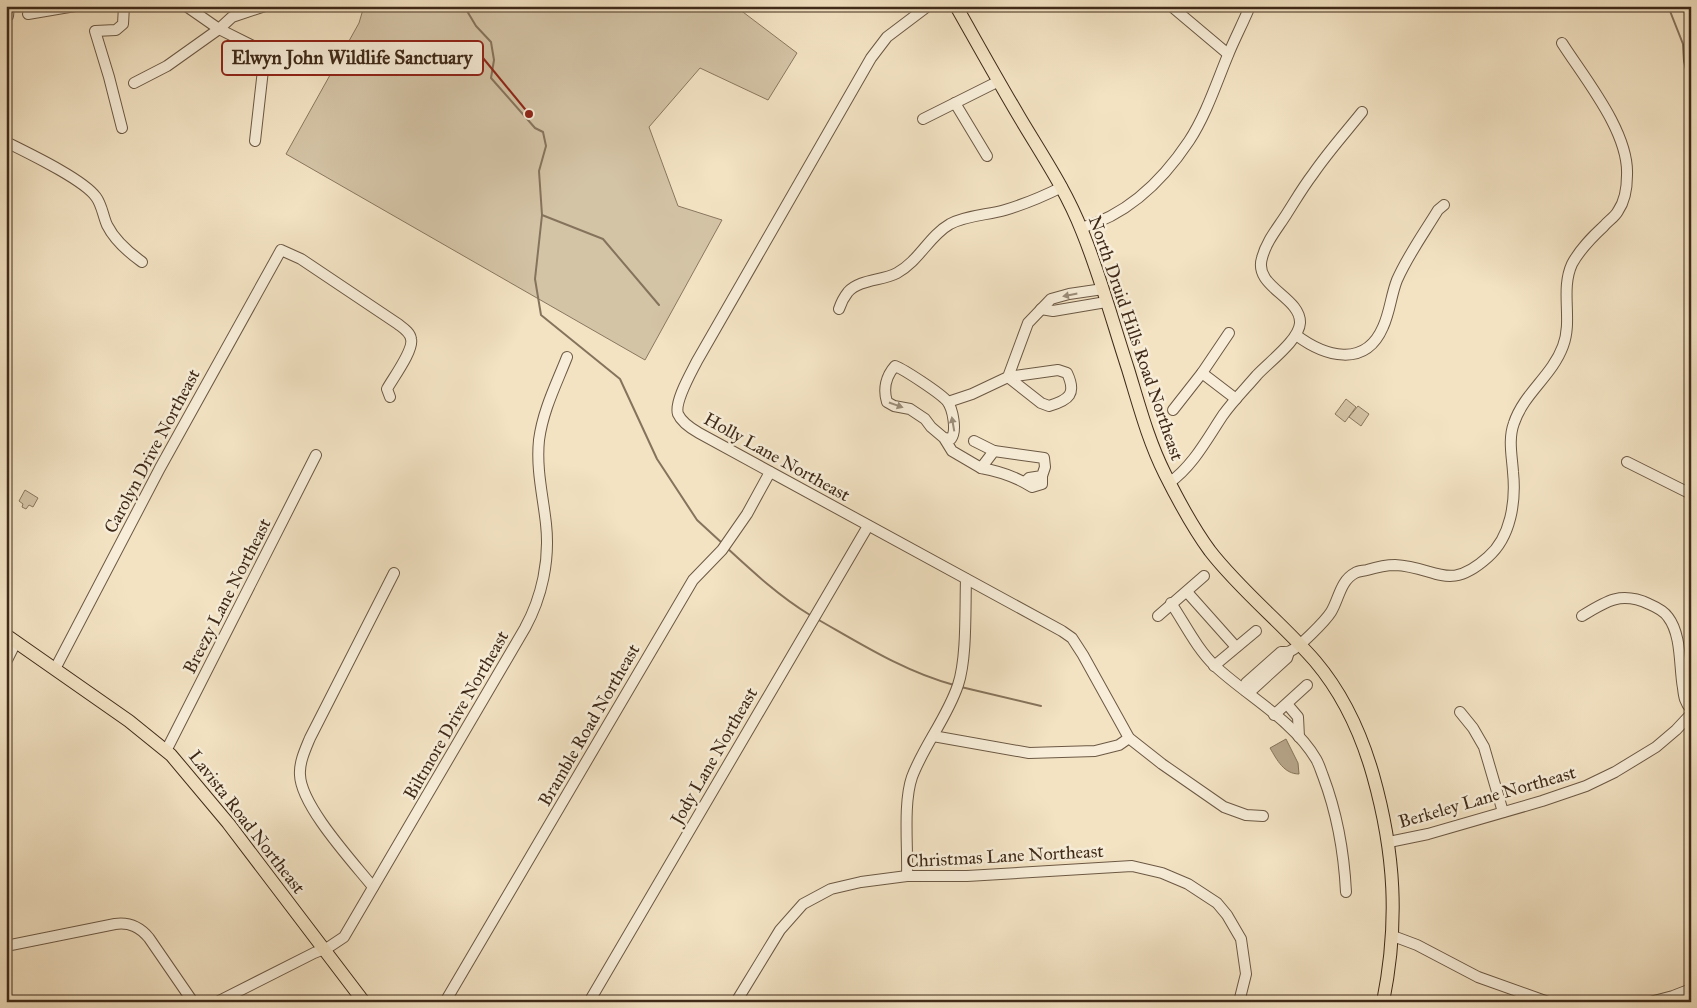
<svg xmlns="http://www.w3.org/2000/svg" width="1697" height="1008" font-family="'IM FELL Great Primer',serif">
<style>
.green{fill:#d4c4a6;stroke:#8a7760}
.water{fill:#b6a489;stroke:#86735c}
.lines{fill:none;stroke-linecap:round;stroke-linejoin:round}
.stream{stroke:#86735c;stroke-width:2}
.minor-casing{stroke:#6c5844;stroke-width:12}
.major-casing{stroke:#3f2a19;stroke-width:14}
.minor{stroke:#f7edd8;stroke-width:10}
.major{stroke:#f3e3c3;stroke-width:12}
.oneway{fill:#9b8c78}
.labels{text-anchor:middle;stroke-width:5;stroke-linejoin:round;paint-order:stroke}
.street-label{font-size:18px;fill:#3f2a19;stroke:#f7edd8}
.leader{fill:none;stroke:#8f2418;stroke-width:2}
.callout-dot{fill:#8f2418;stroke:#f7edd8;stroke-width:2}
.callout{fill:#f7edd8;stroke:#8f2418;stroke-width:2}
.callout-label{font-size:19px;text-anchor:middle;font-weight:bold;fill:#3f2a19}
</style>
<rect width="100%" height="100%" fill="#f3e3c3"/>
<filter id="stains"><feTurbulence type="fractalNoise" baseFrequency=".004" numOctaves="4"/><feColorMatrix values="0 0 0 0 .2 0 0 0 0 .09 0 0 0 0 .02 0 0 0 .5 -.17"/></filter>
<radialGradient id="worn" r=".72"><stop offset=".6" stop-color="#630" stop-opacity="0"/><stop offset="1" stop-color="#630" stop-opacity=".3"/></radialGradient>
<g class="green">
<path d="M364,6H735L797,53L768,100L700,68L649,127L678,206L722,220L645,360L286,154L359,23Z"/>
<path d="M1346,399L1356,407L1345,422L1335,414Z"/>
<path d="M1358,406L1369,414L1361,426L1349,417Z"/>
<path d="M25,490L38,498L33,507L29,505L26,509L22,507L23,504L19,501Z"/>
</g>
<path class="water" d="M1286,739L1298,763L1299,774C1284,774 1277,760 1270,748Z"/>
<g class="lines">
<g class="stream">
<path d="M464,6L476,26L491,42L494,60L491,78L535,128L543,132L546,146L539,171L542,215L535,279L541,315L620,379L657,459L697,520L722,543"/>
<path d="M1668,6L1683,44L1684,61L1691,91"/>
<path d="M542,215L603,239L659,305"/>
<path d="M727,548C753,572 780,597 810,615"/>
<path d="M817,619C861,644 905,672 954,685"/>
<path d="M961,687L1041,706"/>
</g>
<g class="minor-casing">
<g id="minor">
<path d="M186,6L219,29L265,52L255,141"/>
<path d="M928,6L887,37L871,58L697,361C691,373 674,402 678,414C682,423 692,429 699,433L1062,631L1072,638L1083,655L1129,738L1162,764L1224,807L1246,815L1263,816"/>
<path d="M1171,6L1228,54"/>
<path d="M28,14L75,6"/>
<path d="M8,16L9,6"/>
<path d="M134,83L167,66L219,29L232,17L265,6"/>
<path d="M955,103L987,156"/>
<path d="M923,119L999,81"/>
<path d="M122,128L109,77L95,31L116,30L123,24L124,6"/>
<path d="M6,142C28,153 83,179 96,197C102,205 103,216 107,225C115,241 128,252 142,262"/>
<path d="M1081,228C1127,215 1163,180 1189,141C1206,115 1216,84 1228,55C1235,38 1243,23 1250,6"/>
<path d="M839,309C841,303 844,297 848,292C860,279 882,281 897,273C919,261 929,236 950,224C967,215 988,215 1005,210C1025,204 1044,196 1062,187"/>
<path d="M1041,309L1053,311L1106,302"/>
<path d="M1296,335C1324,356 1365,369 1383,327C1390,312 1391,295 1397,280C1408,255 1424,233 1438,210L1444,205"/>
<path d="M1058,370L1067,373C1077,394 1069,400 1049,406L1041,403L1008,377Z"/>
<path d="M1202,373L1236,399"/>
<path d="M948,402L972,394L1008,377L1028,323L1051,299L1069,294L1103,289"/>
<path d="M1173,410L1202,373L1229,333"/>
<path d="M944,438L951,439C957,431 953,409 947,401C940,393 905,370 895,366C886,376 883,389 887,402L894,406L910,409L925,419L931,427L944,438L952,451L981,468L994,451L1044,458L1045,467L1042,476L1029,478L1025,482"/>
<path d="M974,441L994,451"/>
<path d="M1627,462L1691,494"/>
<path d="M981,468C998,471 1018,478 1032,487L1042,484V476"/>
<path d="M1169,483C1193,466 1207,439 1223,415C1233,401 1246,388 1257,375C1269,362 1299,340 1300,323C1301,297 1253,287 1262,258C1266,242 1277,229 1286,215C1295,201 1303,187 1313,174C1328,152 1346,132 1362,112"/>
<path d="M1187,592L1236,647"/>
<path d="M1171,603C1185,624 1197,649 1215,666C1247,696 1293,720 1316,759C1319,764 1321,771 1323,776C1337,813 1344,853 1346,892"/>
<path d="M1158,616L1204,576"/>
<path d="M1582,616C1606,601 1621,591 1649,604C1656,607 1664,611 1668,617C1682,635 1679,667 1683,688C1684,697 1685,703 1691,709"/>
<path d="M6,662L16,642"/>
<path d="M1214,666L1256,631"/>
<path d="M55,669L160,468L281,250L301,259L398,324C403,328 410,332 411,339C414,350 393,378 387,389L390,397"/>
<path d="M1246,691V683L1281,652C1283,652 1288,652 1290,651C1299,648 1326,620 1331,612C1339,599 1340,581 1355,573C1358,571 1363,571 1367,570C1377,567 1385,565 1395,565C1437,567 1448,593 1488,557C1511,537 1516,501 1513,472C1512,456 1508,439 1514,423C1524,393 1552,376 1563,346C1573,320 1560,290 1572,264C1580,249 1591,238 1604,226C1608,221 1615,217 1618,211C1625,201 1627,187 1627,175C1629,132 1585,79 1562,43"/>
<path d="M1246,691L1253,689L1287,658L1289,652"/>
<path d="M1287,704L1298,717L1299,737"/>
<path d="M1460,712L1473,728L1484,747L1503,812"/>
<path d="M1274,715L1307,685"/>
<path d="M933,736L1029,753L1095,751L1119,745L1129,738"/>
<path d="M166,751L316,455"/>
<path d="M1389,842L1428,834L1542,801L1586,786L1615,772L1656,747L1676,730L1691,714"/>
<path d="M907,876C908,847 903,803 912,777C924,745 947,718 958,685C967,658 965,610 966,579"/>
<path d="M373,887C353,862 301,806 300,775C299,763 305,750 310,738L394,573"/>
<path d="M1393,936L1417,945L1478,977L1548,1002"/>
<path d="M6,946L115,924C130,922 140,927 149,938L193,1002"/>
<path d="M217,1002L314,953L329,947L344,937L525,628C542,597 550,560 546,524C543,496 536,469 539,440C543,410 556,385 567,357"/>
<path d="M445,1002L693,580L722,550L747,514L770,472"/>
<path d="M589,1002L868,526"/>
<path d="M736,1002L780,930L803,904L831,889L861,882L907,876H967L1132,866L1162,873L1188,884L1217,903L1227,915L1241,939L1246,974L1239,1002"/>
<path d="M1650,1002L1673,996L1691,989"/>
</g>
</g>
<g class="major-casing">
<g id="major">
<path d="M956,6C977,43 998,81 1020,118C1042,155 1066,190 1082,231C1100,275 1113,323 1128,369C1139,405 1148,440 1165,474C1178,500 1193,528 1210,551C1241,591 1282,623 1315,661C1343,694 1361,733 1373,775C1395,853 1399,922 1383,1002"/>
<path d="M6,635L129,721L171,755L228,823L364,1002"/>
</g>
</g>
<use href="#minor" class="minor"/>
<use href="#major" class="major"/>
</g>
<defs><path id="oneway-solid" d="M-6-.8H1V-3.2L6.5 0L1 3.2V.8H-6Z" transform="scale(1.25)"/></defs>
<g class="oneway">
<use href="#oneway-solid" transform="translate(1070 295) rotate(169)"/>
<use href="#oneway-solid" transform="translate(896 405) rotate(19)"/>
<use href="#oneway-solid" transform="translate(953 424) rotate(-100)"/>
</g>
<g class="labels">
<g class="street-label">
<text transform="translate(1136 338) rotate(71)" y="6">North Druid Hills Road Northeast</text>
<text transform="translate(152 451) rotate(-62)" y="6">Carolyn Drive Northeast</text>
<text transform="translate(777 457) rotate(29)" y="6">Holly Lane Northeast</text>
<text transform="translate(227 596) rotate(-63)" y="6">Breezy Lane Northeast</text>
<text transform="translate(456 715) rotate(-60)" y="6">Biltmore Drive Northeast</text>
<text transform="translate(589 725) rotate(-60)" y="6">Bramble Road Northeast</text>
<text transform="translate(714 756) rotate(-60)" y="6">Jody Lane Northeast</text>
<text transform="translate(1487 797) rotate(-16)" y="6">Berkeley Lane Northeast</text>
<text transform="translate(247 822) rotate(52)" y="6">Lavista Road Northeast</text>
<text transform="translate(1005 856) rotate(-3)" y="6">Christmas Lane Northeast</text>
</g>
</g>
<path class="leader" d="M529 114L483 58"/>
<circle class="callout-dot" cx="529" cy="114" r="5"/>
<rect class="callout" x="222" y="41" width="261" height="34" rx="5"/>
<g class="callout-label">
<text x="352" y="64">Elwyn John Wildlife Sanctuary</text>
</g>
<rect width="1697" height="1008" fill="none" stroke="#f3e3c3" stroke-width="25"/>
<rect x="8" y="8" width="1682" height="993" fill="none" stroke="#3f2a19" stroke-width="2.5"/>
<rect x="12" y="12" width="1672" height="983" fill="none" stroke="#3f2a19"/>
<rect width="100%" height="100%" filter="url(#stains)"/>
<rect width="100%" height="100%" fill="url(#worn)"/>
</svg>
